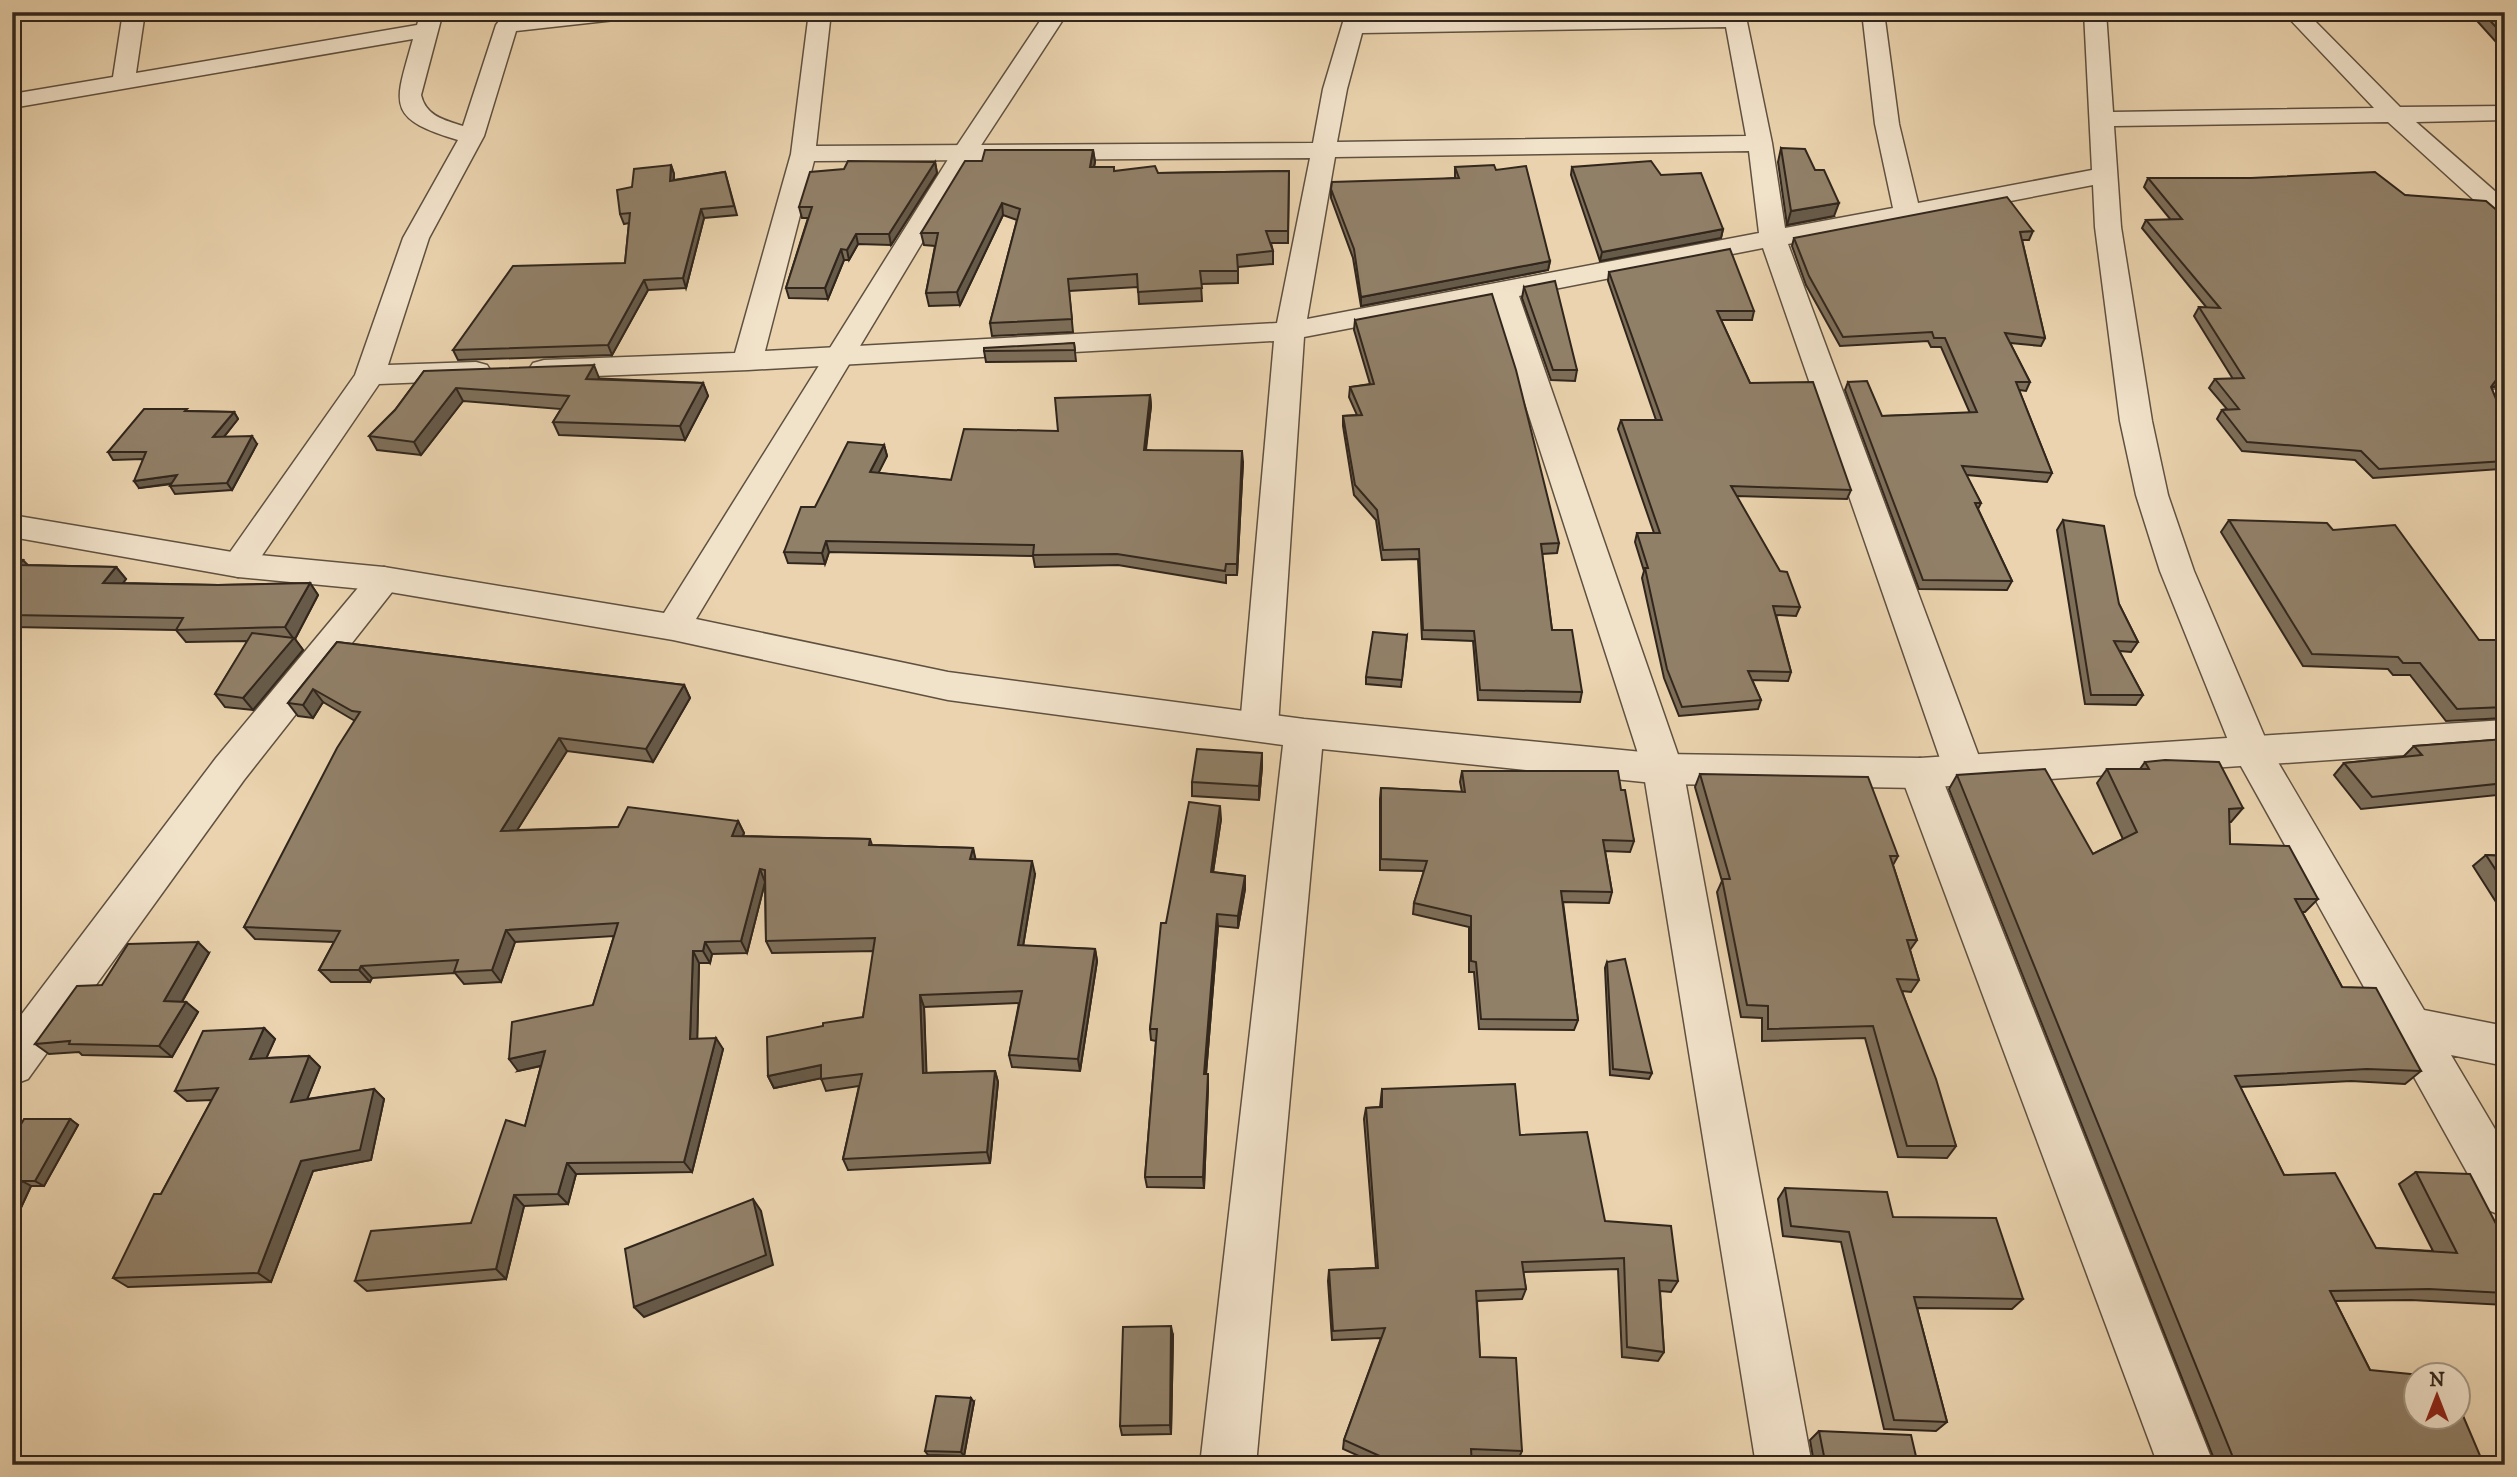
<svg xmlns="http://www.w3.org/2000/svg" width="2517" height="1477" font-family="'IM FELL DW Pica',serif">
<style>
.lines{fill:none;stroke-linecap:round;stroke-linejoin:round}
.minor-casing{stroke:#5f5140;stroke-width:3}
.tertiary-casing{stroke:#5f5140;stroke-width:3}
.minor{fill:#f1e2ca;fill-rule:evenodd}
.tertiary{fill:#f1e2ca;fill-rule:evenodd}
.wall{fill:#7d6e59;stroke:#31261c;stroke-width:2}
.shaded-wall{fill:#665a49;stroke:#31261c;stroke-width:2}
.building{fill:#918068;stroke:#31261c;stroke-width:2}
</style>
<rect width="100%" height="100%" fill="#ead3ae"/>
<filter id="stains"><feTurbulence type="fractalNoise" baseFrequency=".00286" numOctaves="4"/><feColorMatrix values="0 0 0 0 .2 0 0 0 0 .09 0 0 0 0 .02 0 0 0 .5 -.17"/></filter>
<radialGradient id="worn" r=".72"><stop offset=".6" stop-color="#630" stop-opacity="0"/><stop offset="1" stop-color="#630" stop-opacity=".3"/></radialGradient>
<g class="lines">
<g class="minor-casing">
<g id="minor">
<path d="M123,12H145L136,73L417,25L421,12H443L421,95C426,116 444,120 463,126L496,25L506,12H528L525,17L567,12H644L641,17L633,18L516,31L484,136L429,238L388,365L476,362L487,365L491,371L487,377L476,380L379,384L250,573L238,577L226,573L221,565L355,375L403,238L458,140C384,118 395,104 413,39L12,108V94L113,77Z"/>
<path d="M809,12H831L816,146L1313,143L1323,89L1346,12H1368L1366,20L1745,12L1772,143L1785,228L1893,208L1875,124L1862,12H1884L1899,124L1918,203L2092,170L2084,12H2106L2113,112L2374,108L2283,12H2306L2400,107L2505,106V120L2416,122L2505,200V222L2496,220L2388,122L2114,126L2121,227L2152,421L2168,495L2194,571L2269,747L2424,1010L2505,1026V1066L2451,1055L2505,1146V1217L2488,1210L2232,750L2160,571L2136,495L2120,421L2095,227L2093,185L1788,244L1984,770L1978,781L1964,785L1950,781L1944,770L1763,248L1519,296L1683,769L1812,1465H1756L1643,769L1492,301L1304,337L1278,726L1273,736L1259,740L1245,736L1240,726L1274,341L748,370L544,378L533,375L529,369L533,363L544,360L735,353L791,154ZM1726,27L1746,136L1337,142L1347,89L1362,33ZM1749,151L1759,233L1307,319L1335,157ZM1310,158L1277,323L765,351L814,161Z"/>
<path d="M2501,388L2505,389V416L2494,414L2486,397L2490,391Z"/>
<path d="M384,567L396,571L401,579L396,587L244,780L28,1079L12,1085V1027L216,758L372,571Z"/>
<path d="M1920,758L1934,762L1940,773L2214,1465H2158L1900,773L1906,762Z"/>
</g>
</g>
<g class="tertiary-casing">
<path id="tertiary" d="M1046,12H1068L976,153L696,619L948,672L1304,719L1663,754L1920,758L2505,720V748L1920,788L1663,784L1322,749L1256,1465H1200L1283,745L948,700L673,640L384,591L238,577L12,537V515L238,553L384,567L664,613L952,153Z"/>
</g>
<use href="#minor" class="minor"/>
<use href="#tertiary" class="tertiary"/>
</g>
<g class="wall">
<path d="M2469,12H2505V52Z"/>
<path d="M1781,148L1834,216L1787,225L1778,162Z"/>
<path d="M1093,150L1095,162L1094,167L1114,171L1158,173L1289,171L1288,243H1271L1273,251V264L1238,267V283L1201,284L1202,301L1139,304L1138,287L1069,291L1073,332L992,336L990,323L1017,220L1003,215L960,305L929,306L926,293L935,246L924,245L921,233L982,161Z"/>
<path d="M935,162L937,173L891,245L858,244L849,260H844L828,299L789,298L786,288L808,218H802L799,207Z"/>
<path d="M671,165L674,174V180L725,172L737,215L704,218L686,288L648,290L612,355L458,360L453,350L625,263L629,223L624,224L620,214L632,187Z"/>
<path d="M1455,167L1496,170L1550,261L1548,270L1361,306L1353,258L1331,198V189L1455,178Z"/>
<path d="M1572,167L1723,229L1721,238L1600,261L1571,175Z"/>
<path d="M2148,178L2405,195L2505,215V387L2500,385L2491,388L2499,406L2505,407V477L2500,469L2373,478L2355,460L2242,451L2217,419L2222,410L2227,409L2209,388L2215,379H2233L2194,316L2199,307L2207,308L2142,228L2146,220H2171L2144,187Z"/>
<path d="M2033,231L2029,240H2022L2045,338L2041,346L2010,343L2030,382L2026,391L2019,390L2052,473L2047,482L1966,475L1981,503L1978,509L2012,581L2007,590L1919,589L1845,390L1848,382L1882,416L1970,413L1941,347H1931L1928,341L1840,346L1806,285L1792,246L1794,238Z"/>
<path d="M1609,272L1754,311L1752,320H1721L1750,383L1851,490L1847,499L1736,496L1800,607L1796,616L1776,615L1791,672L1788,681L1752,680L1761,700L1758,709L1679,716L1664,678L1642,578L1644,571L1635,542L1637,533H1654L1618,429L1621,420H1656L1608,281Z"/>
<path d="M1524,287L1577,370L1575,381L1551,380L1522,298Z"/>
<path d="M1355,320L1559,543L1557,553L1542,554L1552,630L1582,692L1580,702L1478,700L1473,641L1422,639L1418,559L1382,560L1376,520L1354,495L1343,426V416L1357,415L1349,397L1350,387L1370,384L1354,330Z"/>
<path d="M1074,343L1076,361L986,362L984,351Z"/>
<path d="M424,371L703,383L708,396L685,440L559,435L553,422L561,409L463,401L421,455L377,450L369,436L395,410Z"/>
<path d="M1150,395L1151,406L1146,450L1243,462L1237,575H1226V583L1118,565L1035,567L1033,556L829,552L825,564L788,563L784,552L815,507L884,445L887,456L878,473L951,480L1058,431Z"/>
<path d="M188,411L234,412L238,419L224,437L257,444L232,490L175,494L170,486L172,484L139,488L143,459L113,460L108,452Z"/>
<path d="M2063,520L2119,604L2138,642L2131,652L2119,651L2143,695L2136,705L2085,704L2057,530Z"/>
<path d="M2229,520L2333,530L2479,640H2505V718L2446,721L2410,675H2393L2388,669L2303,666L2221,532Z"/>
<path d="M12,559L28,565L116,567L126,579L123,583L218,585L310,583L318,595L295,639L303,650L253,710L225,707L215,694L248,641L186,642L176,630L13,627Z"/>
<path d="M1407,635L1401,687L1366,684V677Z"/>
<path d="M337,642L684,685L690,698L653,762L567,751L517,830L618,827L738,821L744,833L743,836L870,839L872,845L973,848L975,860L1035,874L1023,946L1095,949L1097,961L1080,1071L1012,1067L1009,1055L1019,1003L924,1007L926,1073L995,1071L998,1082L990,1163L848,1170L843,1159L859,1086L826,1091L821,1078L774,1088L768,1076L863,1017L874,951L772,953L766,941L765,882L747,953L712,954L710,963H699L697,1039L723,1049L692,1172L576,1174L568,1204L524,1206L506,1279L367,1291L355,1281L471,1223L525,1126L541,1066L518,1071L593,1005L614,936L515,942L501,982L464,984L455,973L372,978L370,982H331L319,970L334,942L255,939L244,927L355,721L323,702L313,718L298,716L288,703Z"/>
<path d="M2505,739V806L2497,795L2361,809L2334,775L2344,763L2403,757L2414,746Z"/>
<path d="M2145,762L2243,808L2231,822H2229L2230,844L2318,899L2305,912H2302L2342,987L2421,1071L2405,1084L2351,1081L2240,1087L2284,1175L2376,1248L2433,1251L2399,1184L2416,1172L2505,1241V1305L2411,1300L2335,1301L2370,1370L2484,1465H2200L2211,1459H2214L1949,789L1957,775L2093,854L2123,839L2097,783L2107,769H2140Z"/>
<path d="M1262,767L1259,800L1192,796V782Z"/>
<path d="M1462,771L1621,790L1634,841L1630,852L1605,851L1612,892L1609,903L1563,902L1578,1020L1574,1030L1479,1029L1474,972H1469V927L1413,914L1414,903L1424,871L1380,870V799L1381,788L1462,792L1460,782Z"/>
<path d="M1700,774L1898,856L1893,865L1917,940L1910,950L1919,980L1911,992L1902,991L1956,1146L1947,1158L1898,1157L1865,1038L1762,1041V1018L1741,1017L1717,892L1722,881L1695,787Z"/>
<path d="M1221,819L1213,872L1245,876V889L1238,928L1218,926L1206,1074L1208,1086L1204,1188L1147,1187L1145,1177L1156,1041L1151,1040L1150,1029L1166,923Z"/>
<path d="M2486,855L2505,856V902H2496L2473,866Z"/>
<path d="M209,953L182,1002H186L198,1012L172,1057L82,1055L79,1052L49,1054L35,1044L102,985Z"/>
<path d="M1607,962L1652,1073L1649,1079L1610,1075L1605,968Z"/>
<path d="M264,1028L275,1039L266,1058L309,1056L320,1067L307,1099L374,1089L384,1099L371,1160L313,1171L271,1282L128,1287L113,1278L161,1194L212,1100L187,1101L175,1091Z"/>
<path d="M1382,1089L1520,1135L1605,1221L1678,1281L1671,1292L1660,1291L1664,1352L1658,1361L1622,1357L1618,1269L1523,1272L1526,1289L1522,1299L1477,1301L1480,1357L1522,1451L1518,1460L1471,1458L1472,1465H1379L1343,1449L1344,1440L1381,1338L1332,1340L1328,1281L1329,1270L1376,1268L1364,1119L1366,1108L1380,1107Z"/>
<path d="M70,1119L78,1125L44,1186H31L12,1227V1140Z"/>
<path d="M1785,1188L1893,1217L2023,1299L2012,1309L1917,1308L1947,1422L1936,1431L1884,1429L1841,1242L1783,1236L1778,1199Z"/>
<path d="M1173,1336L1171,1434L1122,1435L1120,1426Z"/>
<path d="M974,1402L964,1456L928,1455L925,1451Z"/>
<path d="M1819,1431L1918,1465H1813L1814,1463L1810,1440Z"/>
</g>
<g class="shaded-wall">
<path d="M1093,150L1095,162L1091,179L1090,167Z"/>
<path d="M935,162L937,173L891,245L889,234Z"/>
<path d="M671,165L674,174L673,190L670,181Z"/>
<path d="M1002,203L1003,215L960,305L957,292Z"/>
<path d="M1839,203L1834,216L1787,225L1791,211Z"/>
<path d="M701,209L704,218L686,288L683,278Z"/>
<path d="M1723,229L1721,238L1600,261L1602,252Z"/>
<path d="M856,234L858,244L849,260L847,250Z"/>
<path d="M841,249L844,260L828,299L825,288Z"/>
<path d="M1550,261L1548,270L1361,306V297Z"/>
<path d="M644,280L648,290L612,355L608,345Z"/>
<path d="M594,365L599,378L592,392L586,379Z"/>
<path d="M2505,377V380L2500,385L2489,388L2496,380Z"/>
<path d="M703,383L708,396L685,440L680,426Z"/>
<path d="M456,388L463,401L421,455L414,442Z"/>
<path d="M1150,395L1151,406L1144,461V450Z"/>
<path d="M234,412L238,419L218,444L213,437Z"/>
<path d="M252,436L257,444L232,490L227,483Z"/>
<path d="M884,445L887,456L873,484L870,472Z"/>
<path d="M1242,451L1243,462L1237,575V564Z"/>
<path d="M177,475L182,482L139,488L134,481Z"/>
<path d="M826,541L829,552L825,564L822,553Z"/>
<path d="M23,560L34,572L18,565Z"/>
<path d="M116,567L126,579L114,595L103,583Z"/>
<path d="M310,583L318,595L295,639L303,650L253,710L243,698L293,638L285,627Z"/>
<path d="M684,685L690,698L653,762L646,749Z"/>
<path d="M313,689L323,702L313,718L303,705Z"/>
<path d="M559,738L567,751L509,843L501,831Z"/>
<path d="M1262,753V767L1259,800V786Z"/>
<path d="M1220,806L1221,819L1211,885V872Z"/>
<path d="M738,821L744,833L737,848L732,836Z"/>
<path d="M973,848L976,861L970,859Z"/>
<path d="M1032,861L1035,874L1021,958L1018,945Z"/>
<path d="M760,869L765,882L747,953L741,941Z"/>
<path d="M1245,876V889L1238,928V916Z"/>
<path d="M1217,914L1218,926L1205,1086L1204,1074Z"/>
<path d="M506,930L515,942L501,982L492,970Z"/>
<path d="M198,942L209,953L176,1012L164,1001Z"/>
<path d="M705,942L712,954L710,963L703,951Z"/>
<path d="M1095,949L1097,961L1080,1071L1078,1059Z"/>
<path d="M693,951L699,963L697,1051L690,1039Z"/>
<path d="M361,966L372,978L370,982L359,970Z"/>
<path d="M920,995L924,1007L927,1084L923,1073Z"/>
<path d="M186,1002L198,1012L172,1057L159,1046Z"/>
<path d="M264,1028L275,1039L261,1070L250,1059Z"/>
<path d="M716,1038L723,1049L692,1172L684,1162Z"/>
<path d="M545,1051L553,1063L518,1071L509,1059Z"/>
<path d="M309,1056L320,1067L302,1112L291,1102Z"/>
<path d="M821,1065L827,1077L774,1088L768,1076Z"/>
<path d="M995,1071L998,1082L990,1163L987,1152Z"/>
<path d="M1208,1074V1086L1204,1188L1203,1177Z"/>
<path d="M374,1089L384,1099L371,1160L313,1171L271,1282L258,1273L301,1161Z"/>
<path d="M70,1119L78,1125L44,1186L35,1181Z"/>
<path d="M567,1163L576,1174L568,1204L558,1194Z"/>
<path d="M22,1181L31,1186L12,1227V1202Z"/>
<path d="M514,1195L524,1206L506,1279L496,1269Z"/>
<path d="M753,1199L761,1211L773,1265L644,1317L634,1307Z"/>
<path d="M1171,1326L1173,1336L1171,1434L1170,1425Z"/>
<path d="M971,1398L974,1402L964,1456L961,1452Z"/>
</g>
<g class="building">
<path d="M2482,12H2505V37Z"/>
<path d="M1781,148L1805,149L1815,170H1824L1839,203L1791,211Z"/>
<path d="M985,150H1093L1090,167H1114V171L1155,166L1158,173L1289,171L1288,231H1266L1273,251L1237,255L1238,271H1200L1202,288L1138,292L1137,274L1068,279L1072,319L990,323L1020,209L1002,203L957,292L926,293L938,233H921L965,161H982Z"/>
<path d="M848,161L935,162L889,234H856L847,250L841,249L825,288H786L812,207H799L810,172L844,169Z"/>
<path d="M1651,161L1661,175L1701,173L1723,229L1602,252L1572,167Z"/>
<path d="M671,165L670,181L725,172L734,206L701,209L683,278L644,280L608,345L453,350L513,266L625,263L630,213L620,214L617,190L632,187L634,169Z"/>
<path d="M1494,165L1496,170L1526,166L1550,261L1361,297L1354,249L1331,189L1332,182L1459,178L1455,167Z"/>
<path d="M2375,172L2405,195L2486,201L2500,213L2505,215V377L2496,380L2491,387L2499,406L2505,407V461L2379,469L2361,451L2247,442L2222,410L2239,409L2215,379L2244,378L2199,307L2220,308L2146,220L2182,219L2148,178H2251Z"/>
<path d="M2007,197L2033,231L2020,232L2045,338L2005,333L2030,382H2016L2052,473L1962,466L1981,503H1975L2012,581L1923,580L1848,382L1867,381L1882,416L1977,412L1945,338H1934L1932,332L1843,337L1809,276L1794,238Z"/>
<path d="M1730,249L1754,311H1717L1750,383L1813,382L1851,490L1731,486L1780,571L1787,572L1800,607L1773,606L1791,672L1748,671L1761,700L1682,707L1667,669L1645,568H1648L1637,533H1660L1621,420H1662L1609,272Z"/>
<path d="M1555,281L1577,370H1553L1524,287Z"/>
<path d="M1492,294L1516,370L1559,543L1541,544L1552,630H1572L1582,692L1480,690L1474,631L1423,630L1419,549L1383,550L1377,510L1355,485L1343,416L1362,415L1350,387L1374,384L1355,320Z"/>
<path d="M1074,343L1075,350L984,351V348Z"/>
<path d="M594,365L586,379L703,383L680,426L553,422L569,396L456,388L414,442L369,436L395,410L424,371Z"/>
<path d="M1150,395L1144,450L1242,451L1237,564H1226L1225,571L1117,554L1033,555L1034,545L826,541L822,553L784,552L801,507H815L848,442L884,445L870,472L951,480L964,429L1058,431L1055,398Z"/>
<path d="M144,409H187L185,411L234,412L213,437L252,436L227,483L170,486L177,475L134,481L146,452H108Z"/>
<path d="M2063,520L2104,526L2119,604L2138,642L2114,641L2143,695H2091Z"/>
<path d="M2229,520L2327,523L2333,530L2395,525L2479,640H2505V707L2457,709L2420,663H2403L2398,657L2312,654Z"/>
<path d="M12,559L23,560L18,565L116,567L103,583L218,585L310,583L285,627L176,630L183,618L12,615Z"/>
<path d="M1373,632L1407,635L1402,680L1366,677Z"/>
<path d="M252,633L294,638L243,698L215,694Z"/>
<path d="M337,642L684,685L646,749L559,738L501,831L618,827L628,807L738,821L732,836L870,839L869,845L973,848L970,859L1032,861L1018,945L1095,949L1078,1059L1009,1055L1022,991L920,995L923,1073L995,1071L987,1152L843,1159L862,1074L821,1079V1065L768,1076L767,1037L823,1026V1023L863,1017L875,938L766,941L765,870L760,869L741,941L705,942L703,951H693L690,1039L716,1038L684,1162L567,1163L558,1194L514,1195L496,1269L355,1281L371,1231L471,1223L506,1120L525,1126L545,1051L509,1059L512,1022L593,1005L618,923L506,930L492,970L454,972L458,960L361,966L359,970H319L340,931L244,927L337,748L360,712L352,711L313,689L303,705L288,703Z"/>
<path d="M2505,739V783L2372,797L2344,763L2422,755L2414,746Z"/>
<path d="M1197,749L1262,753L1259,786L1192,782Z"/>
<path d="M2165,760L2219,762L2243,808L2229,809L2230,844L2289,846L2318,899H2295L2342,987L2376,988L2421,1071L2367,1069L2235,1076L2284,1175L2335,1173L2376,1248L2457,1253L2416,1172L2470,1174L2505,1241V1293L2429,1289L2330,1291L2370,1370L2431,1376H2416V1418H2458V1404L2484,1465H2213L2211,1459H2230L2232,1455L1957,775L2045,769L2093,854L2137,832L2107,769H2149L2145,762Z"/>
<path d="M1462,771H1618L1621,790H1625L1634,841L1603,840L1612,892L1561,891L1578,1020L1481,1019L1476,962L1471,961V916L1414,903L1427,861L1381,859V788L1465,792Z"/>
<path d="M1700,774L1868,777L1898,856H1890L1917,940H1907L1919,980L1897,979L1936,1079L1956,1146H1907L1873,1026L1768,1029V1006L1747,1005L1722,879H1730Z"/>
<path d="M1189,802L1220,806L1211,872L1245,876L1238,916L1217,914L1204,1074H1208L1203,1177H1145L1157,1029H1150L1161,923H1166Z"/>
<path d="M2486,855L2505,856V884Z"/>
<path d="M198,942L164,1001L186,1002L159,1046L69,1044L70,1041L35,1044L77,986L102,985L128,944Z"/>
<path d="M1625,959L1652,1073L1613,1069L1607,962Z"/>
<path d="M264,1028L250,1059L309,1056L291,1102L374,1089L360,1150L301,1161L258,1273L113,1278L154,1194H161L218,1088L175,1091L203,1031Z"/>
<path d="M1515,1084L1520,1135L1587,1132L1605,1221L1671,1226L1678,1281L1659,1280L1664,1352L1627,1347L1624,1258L1522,1262L1526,1289L1476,1291L1480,1357L1516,1358L1522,1451L1471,1449L1472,1465H1393V1462L1344,1440L1385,1328L1333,1331L1329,1270L1378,1268L1366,1108L1382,1107V1089Z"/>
<path d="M24,1119H70L35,1181H22L12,1202V1140Z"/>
<path d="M1785,1188L1887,1192L1893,1217L1996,1218L2023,1299L1914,1297L1947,1422L1894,1420L1849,1232L1791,1226Z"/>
<path d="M753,1199L766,1255L634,1307L625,1249Z"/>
<path d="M1171,1326L1170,1425L1120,1426L1123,1327Z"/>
<path d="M936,1396L971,1398L961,1452L925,1451Z"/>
<path d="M1819,1431L1911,1435L1918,1465H1820L1819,1459L1824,1456Z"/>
<path d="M1102,1463L1141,1465H1102Z"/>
</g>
<rect width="2517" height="1477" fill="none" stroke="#ead3ae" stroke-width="42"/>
<rect x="14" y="14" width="2489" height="1449" fill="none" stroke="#31261c" stroke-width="3.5"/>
<rect x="21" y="21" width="2475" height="1435" fill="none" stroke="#31261c" stroke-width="2"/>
<g transform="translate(2437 1396)"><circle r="33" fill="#f1e2ca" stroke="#a49784" stroke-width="2"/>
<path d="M0-5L12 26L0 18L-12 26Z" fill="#8f2418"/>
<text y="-10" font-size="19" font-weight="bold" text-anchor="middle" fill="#31261c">N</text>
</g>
<rect width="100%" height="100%" filter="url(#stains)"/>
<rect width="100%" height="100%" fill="url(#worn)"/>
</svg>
